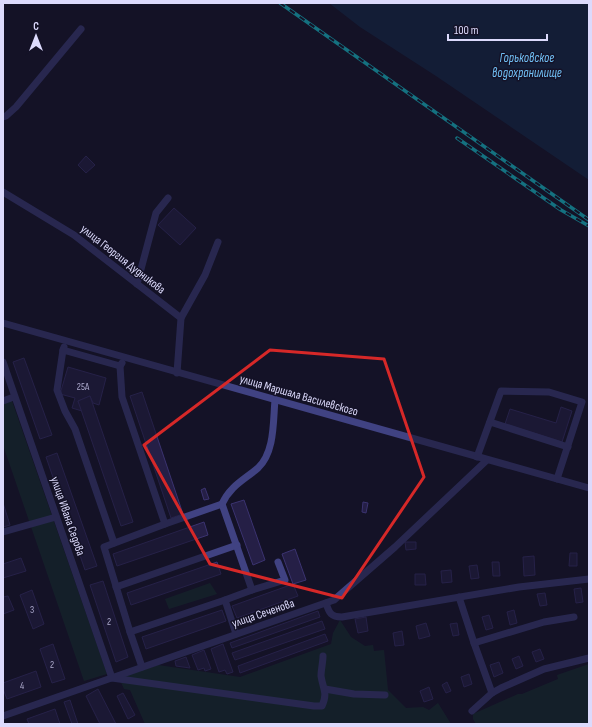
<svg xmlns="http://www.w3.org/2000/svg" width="592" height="727" font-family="'Sofia Sans Condensed',sans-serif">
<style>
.green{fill:#15302e}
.water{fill:#132b4a}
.building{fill:#251f46;stroke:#3b3370}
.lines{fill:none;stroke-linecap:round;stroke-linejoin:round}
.minor{stroke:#404282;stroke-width:7}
.rail-casing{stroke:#15e5ed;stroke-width:3.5}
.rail{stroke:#141227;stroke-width:2;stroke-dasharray:6;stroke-linecap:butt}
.marked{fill:none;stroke:#d62828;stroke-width:3;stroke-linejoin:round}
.labels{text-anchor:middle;stroke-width:3;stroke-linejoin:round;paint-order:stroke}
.number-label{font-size:10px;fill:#aeabce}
.street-label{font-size:12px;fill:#dcdafc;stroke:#141227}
.water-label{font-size:13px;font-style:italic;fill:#70bff4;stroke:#141227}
</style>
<rect width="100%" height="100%" fill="#141227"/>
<g class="green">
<path d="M12,401L107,674L84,681L3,445V404Z"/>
<path d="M210,583L217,594L169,609L165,599Z"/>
<path d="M340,620L351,637L365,646L373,645L374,651L384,650L388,690L406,708L423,707L429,710L438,703L451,724H145L130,690L124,689L119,678L158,665L240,677L331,644L333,633Z"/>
<path d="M589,664V724H476L473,719V714L518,694H522L558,679L557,675Z"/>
</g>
<path class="water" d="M329,3H589V180L436,76L360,27Z"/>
<g class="building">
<path d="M86,156L95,165L86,173L78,165Z"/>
<path d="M174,208L196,228L180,245L158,225Z"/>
<path d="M24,358L52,435L40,439L13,362Z"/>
<path d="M68,367L106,378L99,405L93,403L90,396L78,401L82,411L72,408L75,398L60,394Z"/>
<path d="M142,392L183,514L171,518L130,396Z"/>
<path d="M90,396L133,522L121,526L78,401Z"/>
<path d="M561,407L572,411L562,442L505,424L510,409L556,423Z"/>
<path d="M57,453L97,566L85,570L46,457Z"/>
<path d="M205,488L209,499L204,500L201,490Z"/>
<path d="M244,500L265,560L253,565L231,504Z"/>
<path d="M363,502L368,503L366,513L362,512Z"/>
<path d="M3,503L10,525L3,527Z"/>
<path d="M204,522L208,535L117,566L113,554Z"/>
<path d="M405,542H416V549L406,550Z"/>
<path d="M295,549L306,580L293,584L282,554Z"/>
<path d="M570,553H577V566H569Z"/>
<path d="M534,556L535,575L524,576L523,557Z"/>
<path d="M21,558L26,571L3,578V564Z"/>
<path d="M217,562L221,574L131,605L127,593Z"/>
<path d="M492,562H499L500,576H493Z"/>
<path d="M477,565L479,578L471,579L469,566Z"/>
<path d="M451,570L452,582L442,583L441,571Z"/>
<path d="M415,574H425L426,585H415Z"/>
<path d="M103,581L128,657L116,662L90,585Z"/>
<path d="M293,584L298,596L237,618L232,606Z"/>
<path d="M581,588L583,602L576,603L574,589Z"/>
<path d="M32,590L44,624L33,629L20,595Z"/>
<path d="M545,593L547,605L540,606L537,594Z"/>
<path d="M8,596L14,610L3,614V597Z"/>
<path d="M222,610L226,621L146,649L142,637Z"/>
<path d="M514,610L517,623L510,625L507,612Z"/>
<path d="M318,611L320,617L232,648L230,643Z"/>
<path d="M489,615L493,628L486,630L482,617Z"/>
<path d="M366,617L368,631L358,633L355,619Z"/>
<path d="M322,621L325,629L235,660L232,653Z"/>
<path d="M426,623L430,636L419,639L416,626Z"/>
<path d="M457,623L459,635L453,636L450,624Z"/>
<path d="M402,631L404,645L395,646L393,633Z"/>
<path d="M325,634L328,641L240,673L238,666Z"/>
<path d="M53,644L65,679L52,683L40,649Z"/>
<path d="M223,644L233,672L227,674L225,670L219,672L211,649Z"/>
<path d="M540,649L544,659L536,662L532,652Z"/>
<path d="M204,650L211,669L205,671L204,668L198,670L192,655Z"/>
<path d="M519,656L523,666L516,669L512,659Z"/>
<path d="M186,657L190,668L176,666L175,661Z"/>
<path d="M499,662L503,673L494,677L490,665Z"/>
<path d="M36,671L41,687L7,699L3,689V683Z"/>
<path d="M469,674L472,684L464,687L461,677Z"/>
<path d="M447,682L451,691L446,693L442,685Z"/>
<path d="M429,687L433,699L424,702L420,691Z"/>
<path d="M98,689L116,724H100L86,696Z"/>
<path d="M123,693L135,715L128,719L117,696Z"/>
<path d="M70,700L78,724H72L64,702Z"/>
<path d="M55,709L60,724H29L27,719Z"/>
</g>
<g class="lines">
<g class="minor">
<path d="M3,117L6,116L16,107L81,29"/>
<path d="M3,192L74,235L181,318L177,373"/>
<path d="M137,284L156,213L168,198"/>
<path d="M181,318L205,275L218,242"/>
<path d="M3,323L589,488"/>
<path d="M64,347L63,350L120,366L122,363"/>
<path d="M63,350L57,390L65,411L75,429L114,543"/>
<path d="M3,362L112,678L314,706H322C328,693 323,689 321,676C321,670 323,662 323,656"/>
<path d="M120,366L122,397L165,524L222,504L252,590L225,600L236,634"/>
<path d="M3,401L11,398"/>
<path d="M490,422L568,447"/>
<path d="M477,457L501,391L549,392L582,402L557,479"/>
<path d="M222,504C230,486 244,480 258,468C275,452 273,421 275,400"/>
<path d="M3,532L56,517"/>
<path d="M116,587L237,545"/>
<path d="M252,590L285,580L278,562"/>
<path d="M459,597L474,643L492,693"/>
<path d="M326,603C329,613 331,617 342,617L519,587L589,579"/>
<path d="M130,632L104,547L165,524"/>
<path d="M474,643L544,622L574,617"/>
<path d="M142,667L130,632L225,600"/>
<path d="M325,689L354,694L385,695"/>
<path d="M472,711L492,693L501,688L544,669L589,658"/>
<path d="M3,716L334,600L395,547L487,460"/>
</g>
<g class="rail-casing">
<g id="rail">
<path d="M280,3L589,220"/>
<path d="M457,138L561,210L589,226"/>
</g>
</g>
<use href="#rail" class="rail"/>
</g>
<path d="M0 0H592V727H0ZM270,350L384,359L424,477L342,598L210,564L144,445Z" fill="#141227" fill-opacity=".55" fill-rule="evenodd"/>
<path class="marked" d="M270,350L384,359L424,477L342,598L210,564L144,445Z"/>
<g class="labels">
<g class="number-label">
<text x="83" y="390">25А</text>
<text x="32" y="613">3</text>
<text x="109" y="625">2</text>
<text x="52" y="668">2</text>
<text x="22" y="689">4</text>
</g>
<g class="street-label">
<text transform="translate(123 259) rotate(38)" y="4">улица Георгия Дудникова</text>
<text transform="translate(299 395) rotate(16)" y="4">улица Маршала Василевского</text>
<text transform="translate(68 516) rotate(71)" y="4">улица Ивана Седова</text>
<text transform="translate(263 613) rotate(-19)" y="4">улица Сеченова</text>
</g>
<g class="water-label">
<text x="527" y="62">Горьковское<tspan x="527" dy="15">водохранилище</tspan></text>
</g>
</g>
<rect width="592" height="727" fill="none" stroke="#dcdafc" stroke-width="8"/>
<g transform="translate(36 36)" stroke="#141227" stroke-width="3" paint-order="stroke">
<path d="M0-3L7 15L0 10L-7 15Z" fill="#dcdafc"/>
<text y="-6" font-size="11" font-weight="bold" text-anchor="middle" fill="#dcdafc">С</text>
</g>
<path d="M448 34v6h99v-6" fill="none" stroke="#dcdafc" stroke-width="2"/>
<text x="454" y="34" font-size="12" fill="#dcdafc" stroke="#141227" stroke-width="3" paint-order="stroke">100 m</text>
</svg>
